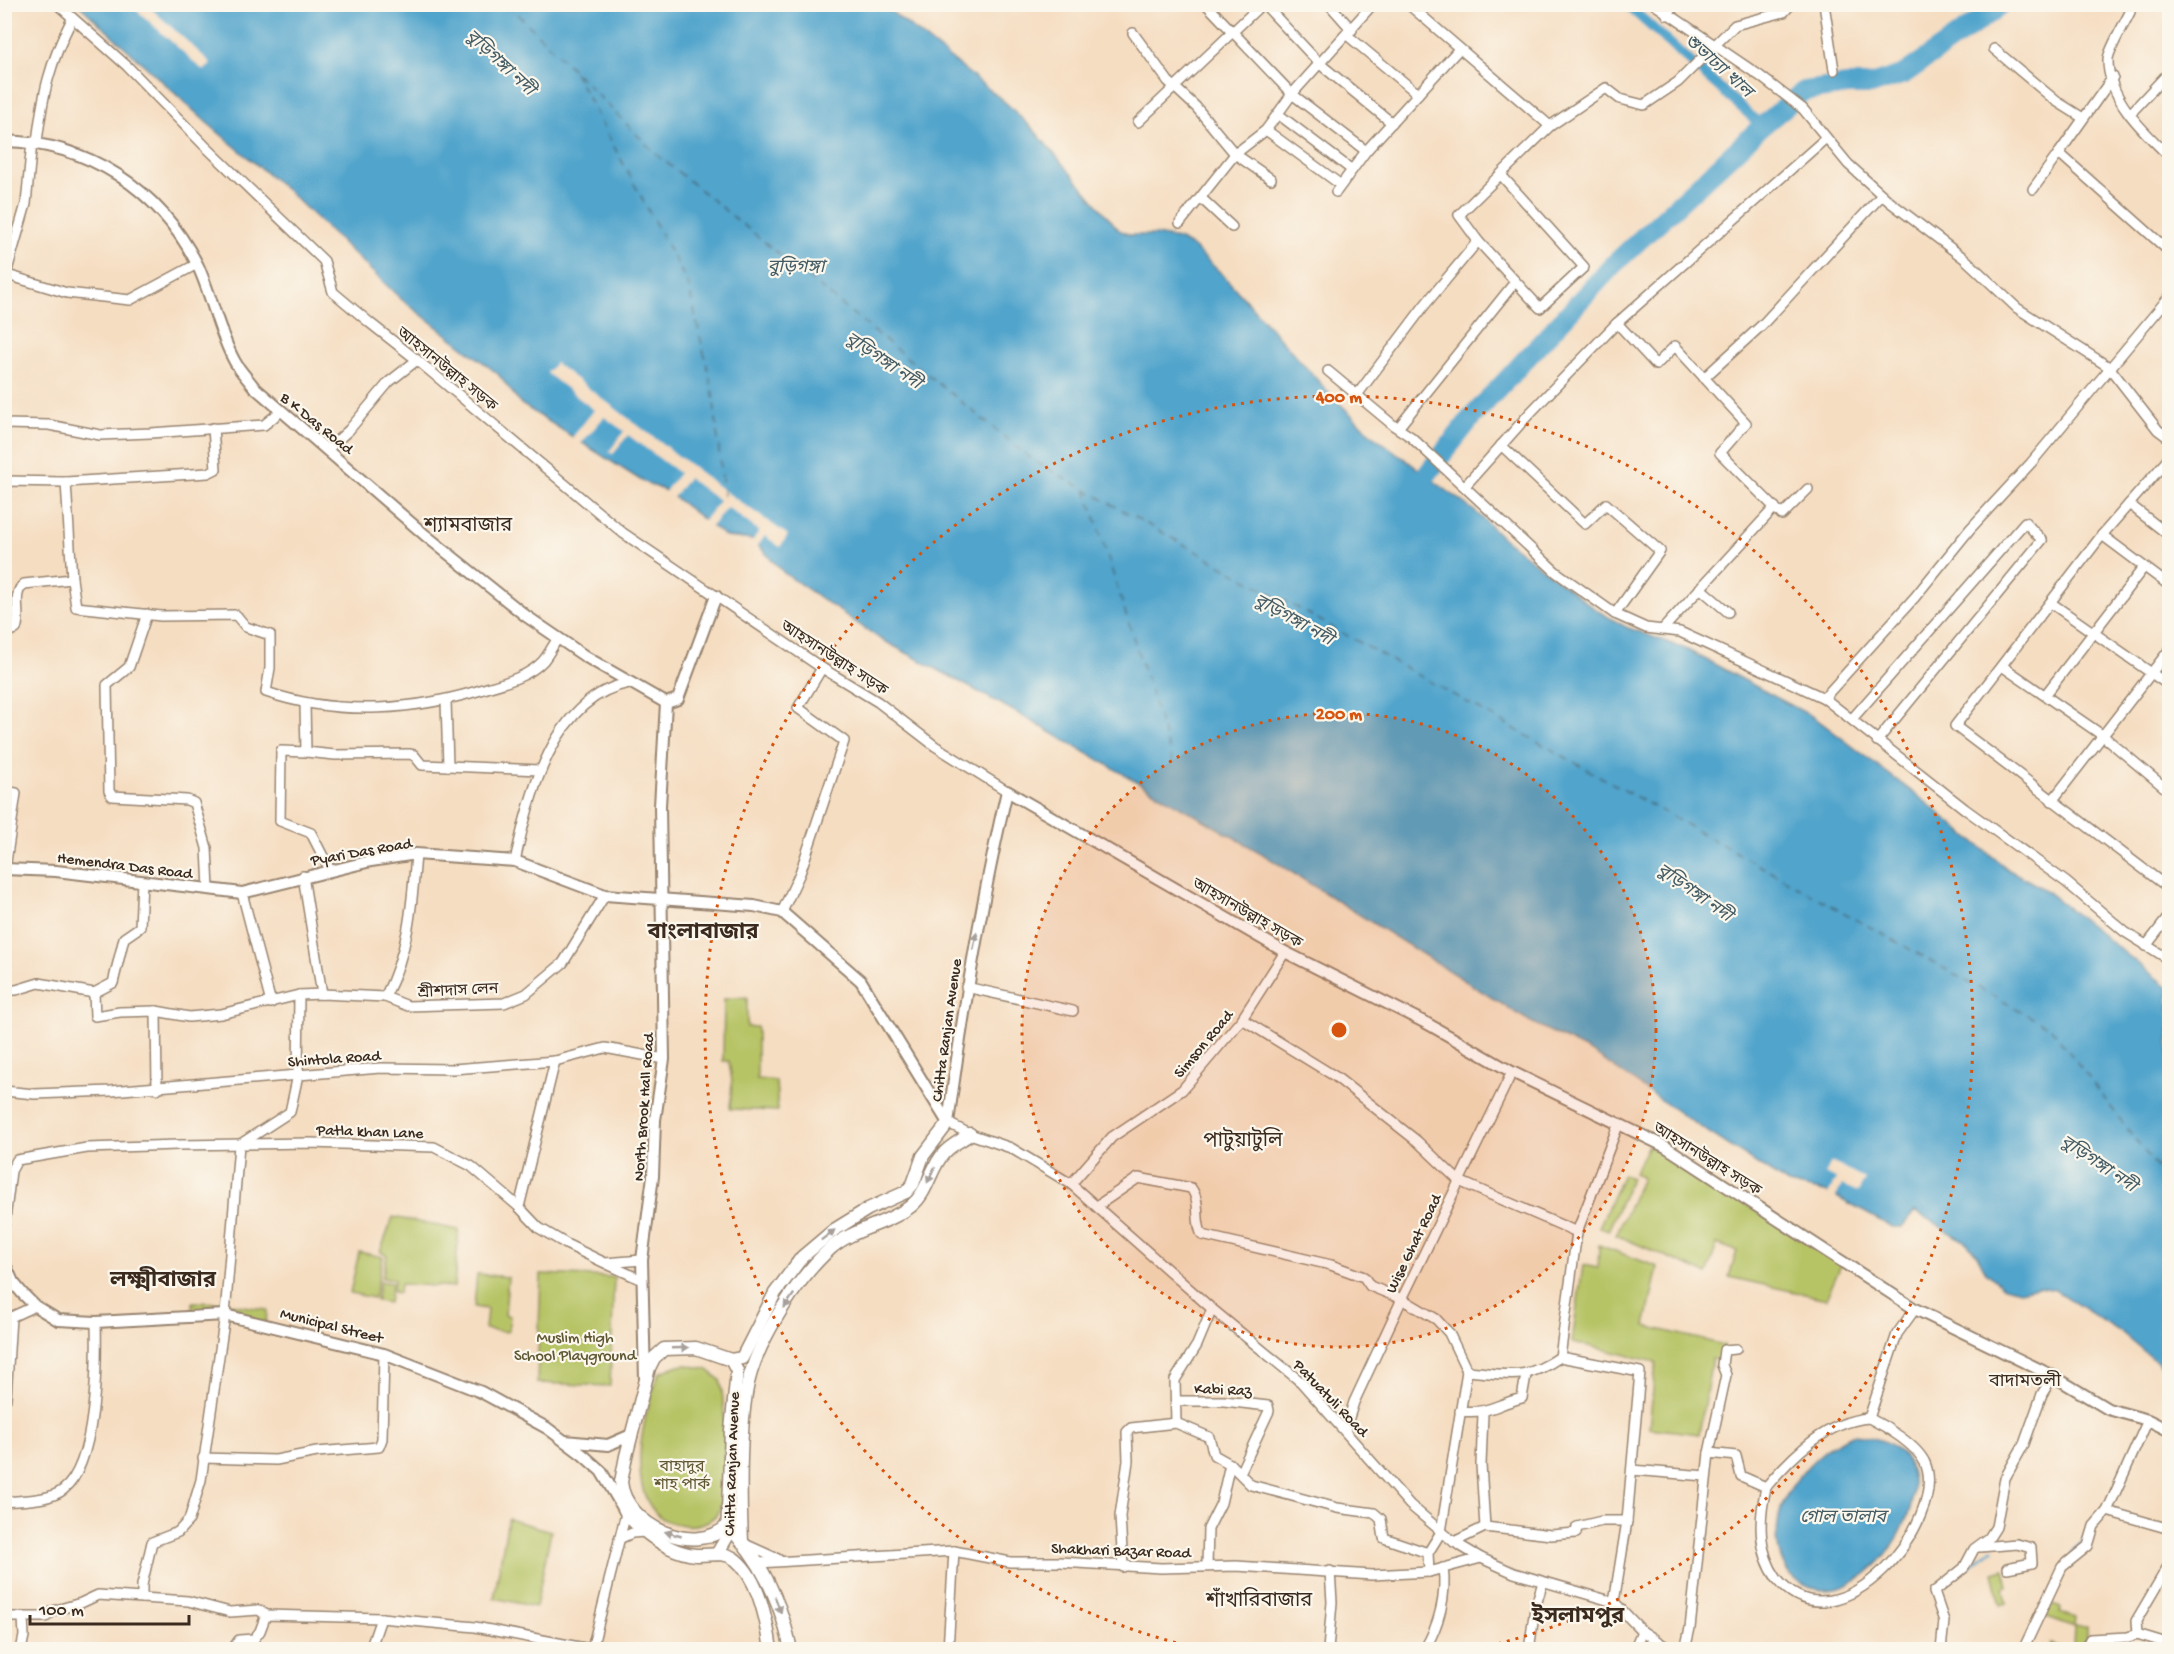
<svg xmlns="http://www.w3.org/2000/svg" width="2174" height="1654" font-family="'Gochi Hand','Noto Sans Bengali',sans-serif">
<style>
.green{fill:#b7c466;stroke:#797742;stroke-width:1.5}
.water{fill:#51a4cc;stroke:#466775;stroke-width:1.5}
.pier{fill:#f5ddc1}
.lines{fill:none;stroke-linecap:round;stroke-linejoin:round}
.stream{stroke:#51a4cc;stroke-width:3}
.canal{stroke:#51a4cc;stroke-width:10}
.river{stroke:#51a4cc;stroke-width:20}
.ferry{stroke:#445b64;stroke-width:1.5;stroke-dasharray:8 6;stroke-linecap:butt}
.minor-casing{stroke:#988470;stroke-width:12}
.tertiary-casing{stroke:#988470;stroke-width:14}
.secondary-casing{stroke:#988470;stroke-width:15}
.minor{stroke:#fff;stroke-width:9}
.tertiary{stroke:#fff;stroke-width:10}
.secondary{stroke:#fff;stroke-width:12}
.oneway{fill:#a79f9a}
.ring{fill:none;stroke:#d7540e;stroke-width:3;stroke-dasharray:3 6}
.labels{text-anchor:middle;stroke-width:4.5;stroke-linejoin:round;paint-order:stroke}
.street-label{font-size:16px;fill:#3b2a1e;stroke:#fbf7ec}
.park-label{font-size:16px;fill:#605834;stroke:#fbf7ec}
.water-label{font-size:18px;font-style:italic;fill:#445b64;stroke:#fbf7ec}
.neighbourhood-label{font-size:18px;fill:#3b2a1e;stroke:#fbf7ec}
.quarter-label{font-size:20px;fill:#3b2a1e;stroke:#fbf7ec}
.district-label{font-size:22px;font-weight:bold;fill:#3b2a1e;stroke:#fbf7ec}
.centre{fill:#d7540e;stroke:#fbf7ec;stroke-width:3}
.ring-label{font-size:18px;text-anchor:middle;font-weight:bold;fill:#d7540e;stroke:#fbf7ec;stroke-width:4.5;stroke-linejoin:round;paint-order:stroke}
</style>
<rect width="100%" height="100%" fill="#fbf7ec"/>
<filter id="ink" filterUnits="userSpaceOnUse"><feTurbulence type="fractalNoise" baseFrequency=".0167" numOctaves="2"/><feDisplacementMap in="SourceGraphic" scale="12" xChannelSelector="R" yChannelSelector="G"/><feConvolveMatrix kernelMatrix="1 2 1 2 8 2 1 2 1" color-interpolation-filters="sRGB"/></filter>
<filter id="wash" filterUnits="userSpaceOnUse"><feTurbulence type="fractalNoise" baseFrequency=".008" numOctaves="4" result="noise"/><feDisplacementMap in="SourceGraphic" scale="24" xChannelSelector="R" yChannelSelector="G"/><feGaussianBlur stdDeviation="1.35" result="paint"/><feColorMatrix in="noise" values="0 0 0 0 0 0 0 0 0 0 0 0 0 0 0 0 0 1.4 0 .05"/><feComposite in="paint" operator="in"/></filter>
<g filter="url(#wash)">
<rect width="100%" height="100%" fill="#f5ddc1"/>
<g class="green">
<path d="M747,997V1027H757V1079L776,1081L778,1111L730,1109L732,1082L729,1061H723L724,999Z"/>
<path d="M1648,1145L1842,1263L1826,1299L1729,1277L1737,1251L1717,1244L1707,1274L1616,1235L1642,1178L1634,1173Z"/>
<path d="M1623,1174L1631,1178L1608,1231L1599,1227Z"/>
<path d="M393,1217L459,1230L454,1287L400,1284L399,1293L393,1292L394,1280L382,1278L387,1255L380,1252Z"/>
<path d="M1599,1245L1658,1267L1645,1326L1724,1345L1721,1360L1712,1359L1699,1434L1649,1428L1656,1362L1572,1342L1583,1265L1598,1268Z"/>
<path d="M359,1252L383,1257L374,1298L350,1293Z"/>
<path d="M477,1274L508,1277L505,1315L510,1316L508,1332L485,1329L487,1309L474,1307Z"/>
<path d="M541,1274L614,1277L610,1386L537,1383Z"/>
<path d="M380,1281L392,1283L389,1303L376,1301Z"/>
<path d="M193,1302L221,1303L219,1311L192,1313Z"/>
<path d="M226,1303L267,1310L266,1323L227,1313Z"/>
<path d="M688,1365L708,1370L720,1380C725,1402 729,1494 718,1512C712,1522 696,1527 685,1525C678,1524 669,1523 663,1519C622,1491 645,1411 659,1373L676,1366Z"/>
<path d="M508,1519L551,1531L536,1607L494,1598Z"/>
<path d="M2004,1569L2008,1586L2004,1587L2007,1603L2001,1605L1993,1572Z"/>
<path d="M2047,1603L2061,1608L2060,1612L2075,1618L2074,1627H2087V1637L2082,1649H2049L2050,1644L2061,1648H2073L2074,1627L2041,1615Z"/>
</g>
<g class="water">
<path d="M79,5H883L1005,102L1034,130L1119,230L1130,235H1156L1178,239L1192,246L1222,274L1330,394L1370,433L1477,513L1503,538L1598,611L1626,627L1686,649L1815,718L1927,803L2009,870L2044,889L2169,988V1372L2121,1332L2055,1290L2039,1287L2019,1291L2002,1286L1986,1272L1976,1253L1967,1243L1915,1211L1902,1227H1892L1829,1193L1788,1184L1685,1117L1593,1053L1529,1021L1261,853L1012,710L879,638L784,573L753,540L726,537L666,491L642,481L521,404L498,374L401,299L290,193L206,122Z"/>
<path d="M1853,1435C1975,1442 1885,1604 1816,1589C1772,1580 1769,1524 1789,1491C1803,1468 1827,1444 1853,1435Z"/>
</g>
<g class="pier">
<path d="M131,5H147L211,63L204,71Z"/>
<path d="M555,363L726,492L788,535L780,547L765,536L757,547L751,543L759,531L727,507L710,528L703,522L719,501L688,478L672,499L664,493L679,473L628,435L613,454L609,452L624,431L604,417L580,445L571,439L594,410L547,373Z"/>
<path d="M1831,1162L1865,1179L1858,1192L1842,1185L1835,1199L1827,1196L1836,1179L1825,1174Z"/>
</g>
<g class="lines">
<g class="stream">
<path d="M2073,1554L2088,1532"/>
<path d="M1969,1566L1993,1549"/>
</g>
<path class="canal" d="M1626,4L1762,126"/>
<path class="river" d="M1410,496L1471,418L1614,264L1762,126L1804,91L1847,85H1871L1904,74L2003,4"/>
<g class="ferry">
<path d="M508,4L656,154L1034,461L2051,1028L2170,1185"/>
<path d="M574,72L688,284L713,392L724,498"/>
<path d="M1086,489L1173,762"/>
</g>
</g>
</g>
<g filter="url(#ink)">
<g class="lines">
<g class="minor-casing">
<g id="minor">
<path d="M57,4L127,66L204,145L324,261L333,292L370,323L417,360L623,533L822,668L878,702L935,746L1007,791"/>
<path d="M1206,4L1292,94L1366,151"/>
<path d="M1264,4L1320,64L1392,123"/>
<path d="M1329,4L1352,30"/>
<path d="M1408,4L1550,126"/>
<path d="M1654,4L1760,76L1803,109L1848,164L1890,202L1965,259L2017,308L2109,367L2158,430L2170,439"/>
<path d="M1824,4L1834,70"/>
<path d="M2130,4V12C2125,23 2109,49 2108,59C2107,98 2144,132 2170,157"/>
<path d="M1667,15L1674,4"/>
<path d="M1133,33L1168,81L1196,107L1235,154L1271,179"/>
<path d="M1347,35L1418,94"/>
<path d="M1994,49L2056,101L2083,118"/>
<path d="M1278,114L1352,170"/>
<path d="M2130,114L2170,71"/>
<path d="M1138,122L1262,4"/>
<path d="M1266,130L1341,185"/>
<path d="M37,142C43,93 49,64 72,19"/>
<path d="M2059,153L2113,77"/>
<path d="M1501,175L1584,267L1540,308L1478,241L1459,215L1550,126L1606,88L1620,99L1644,105L1678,82L1735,25L1784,12L1791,4"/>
<path d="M2033,189L2059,153L2170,252"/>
<path d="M1336,192L1366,151L1459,49"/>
<path d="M1201,198L1232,227"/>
<path d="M1180,223L1235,154L1266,130L1292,94L1373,4"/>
<path d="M4,274L67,293L130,300L197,264"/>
<path d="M4,281L26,204L32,142"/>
<path d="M1617,323L1656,365L1675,346L1746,423L1720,453L1782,515L1808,489"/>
<path d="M1328,371L1393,425L1411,437L1556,572L1615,614L1646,628L1680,632L1824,698L1965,809L2066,882L2125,932L2170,960"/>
<path d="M1704,378L1762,325L1882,195"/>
<path d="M1357,395L1424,306L1478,241"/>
<path d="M4,424L49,425L100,435L151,433L264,425L280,412"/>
<path d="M1398,428L1515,282"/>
<path d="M1501,445L1585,524L1606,504L1660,551L1615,614"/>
<path d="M328,449L349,430L389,382L417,360"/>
<path d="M2170,457L2102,535L1955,726L2170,889"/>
<path d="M4,481L66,482L208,473L216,469L213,428"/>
<path d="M66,482L72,579"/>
<path d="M1465,486L1530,413L1617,323L1826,138"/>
<path d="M2129,504L2170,536"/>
<path d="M2102,535L2170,586"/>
<path d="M1700,588L1728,612"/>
<path d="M2051,603L2170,686"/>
<path d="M147,614L129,667L107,685L109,791L112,796L187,800L194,803L207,848L209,889"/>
<path d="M1662,630L1775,507"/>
<path d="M4,633L16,629C22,615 11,594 24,584L72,579L76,607L161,616L236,615L246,627L270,635V668L266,692C339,717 418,711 490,687C508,682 530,675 543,661C549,654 553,645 558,638"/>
<path d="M2002,666L2102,735L2170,792"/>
<path d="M2046,694L2144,567"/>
<path d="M1824,698L1915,597L1970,529L2031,463L2170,296"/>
<path d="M446,701L448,766L539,770"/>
<path d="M305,704L306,752L281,751L280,821L311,833L330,870"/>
<path d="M1852,719L2025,522L2042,540L1877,741"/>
<path d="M306,752L335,755L409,754L414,755L422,765L448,766"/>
<path d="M4,791L16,793L5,869"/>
<path d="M2052,801L2170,649"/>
<path d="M515,861C529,797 553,697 629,683"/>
<path d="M303,876L322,994"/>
<path d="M242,893L271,1003"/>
<path d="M782,912L800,873L844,741L798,708L822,668"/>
<path d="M2146,946L2170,915"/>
<path d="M966,987L1073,1011"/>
<path d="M4,990H16L39,983L94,993"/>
<path d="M94,993L95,1016L120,1012L156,1011L189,1017L221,1014L299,995L322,994L385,997L408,1006L504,1003L526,994L563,963L605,895"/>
<path d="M94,993L113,983L124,938L140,927L142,881"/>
<path d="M385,997C409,951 412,905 416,854"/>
<path d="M156,1011L157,1089"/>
<path d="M1242,1019L1336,1077L1417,1141L1459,1181L1577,1232"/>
<path d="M4,1091L35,1094L111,1091L380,1068L453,1069L555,1061L605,1048L664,1059"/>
<path d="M948,1123L970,1134L1011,1148L1071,1184L1212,1309L1301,1382L1410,1505L1454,1542L1481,1558L1514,1573L1614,1602L1642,1631L1671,1650"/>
<path d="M1071,1184L1112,1137L1182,1090L1242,1019L1285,952"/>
<path d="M1097,1206L1138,1178L1191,1188C1202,1203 1194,1220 1202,1235L1331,1265L1364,1277L1370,1286L1402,1299L1436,1319L1449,1333L1467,1371L1441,1532L1428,1553L1429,1572"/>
<path d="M519,1207L555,1061"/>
<path d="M4,1228L11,1171L17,1160L87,1148L178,1145L310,1143L434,1147L471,1166L519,1207L539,1228L568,1245L605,1263L642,1260"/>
<path d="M607,1264L642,1280"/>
<path d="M4,1318L11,1317L35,1306"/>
<path d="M1467,1371C1508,1374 1524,1382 1560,1357"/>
<path d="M6,1399L11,1317"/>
<path d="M1176,1401H1224L1268,1406L1269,1411L1240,1473"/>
<path d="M1460,1411C1490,1414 1494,1405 1522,1398L1526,1375"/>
<path d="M1483,1413L1481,1465L1485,1527"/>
<path d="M1869,1418C1885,1426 1917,1445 1925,1463C1949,1518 1839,1654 1777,1579C1757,1551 1759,1519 1766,1487C1792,1456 1827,1421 1869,1418Z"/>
<path d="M1869,1418L1897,1334L1915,1309"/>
<path d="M1176,1423L1175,1380L1197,1345L1212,1309"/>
<path d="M1345,1430L1354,1402L1402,1299L1512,1072"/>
<path d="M1709,1453L1736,1456L1741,1476L1766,1487"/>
<path d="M203,1458L276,1460L317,1452L379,1447L382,1439L384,1354"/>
<path d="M1632,1470L1706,1476"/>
<path d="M4,1502C21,1500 49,1501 63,1490C97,1464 97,1362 96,1322"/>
<path d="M2107,1511L2170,1529"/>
<path d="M619,1539L632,1533L645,1532"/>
<path d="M1454,1542L1485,1527L1551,1535L1576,1533L1577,1527L1602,1521H1627"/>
<path d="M747,1545L778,1559"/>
<path d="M1980,1547L2017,1544L2031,1548L2032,1563L2007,1568"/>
<path d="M759,1563L954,1551L1010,1562H1060L1161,1568L1236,1566L1372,1575L1429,1572L1481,1558"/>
<path d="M1207,1565L1208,1529L1221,1503L1230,1464"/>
<path d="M1123,1567L1120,1516L1128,1461L1127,1432L1131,1428L1176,1423L1209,1437L1214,1455L1230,1464L1251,1485L1337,1508L1374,1513L1381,1519L1384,1538L1428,1553"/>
<path d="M142,1598L188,1601L230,1612L259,1610L266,1615"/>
<path d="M1614,1602L1627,1521L1640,1372L1560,1357L1577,1232L1619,1123"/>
<path d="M4,1617H23L24,1636L21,1650"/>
<path d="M23,1617H46L53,1611L81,1603L98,1595L142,1598V1585L152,1542L178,1532L189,1520L201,1480L225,1315L239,1145L290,1112L298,1075L299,995"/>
<path d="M2137,1634L2136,1621L2170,1563"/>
<path d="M2137,1634L2170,1644"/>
<path d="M592,1649L626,1513"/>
<path d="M232,1650L239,1640L254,1639L260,1631L266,1615L381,1618"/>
<path d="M370,1650L381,1618L475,1627L595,1650"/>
<path d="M948,1650L954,1551"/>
<path d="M1328,1650L1332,1602L1330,1571"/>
<path d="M1424,1650C1439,1626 1447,1595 1443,1568"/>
<path d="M1529,1650L1535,1608L1543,1582"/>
<path d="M1634,1650L1642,1631"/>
<path d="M1685,1650L1690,1628L1709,1453L1726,1375L1722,1365L1724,1350L1736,1349"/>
<path d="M1941,1650L1944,1621L1934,1592L1964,1568L1974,1549L1989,1538L1996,1527L2005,1478L2024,1444L2042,1394L2053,1376"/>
<path d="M2023,1650L2062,1567L2088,1546L2094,1526L2107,1511L2148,1420"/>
<path d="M2085,1650L2090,1639L2128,1637L2137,1634"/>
</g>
</g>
<g class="tertiary-casing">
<g id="tertiary">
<path d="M4,141C89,143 159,189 197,264C212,295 218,332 235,362C240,371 248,379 254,387L425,535L526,616L586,657L666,703"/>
<path d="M666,703L678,699L716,596"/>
<path d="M4,869L56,871L242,893L371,861L416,854L515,861L605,895L754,906L782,912L861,981L948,1123"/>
<path d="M948,1123C963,1011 981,901 1007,791L1285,952L1428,1024L1512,1072L1666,1147L1915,1309L2053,1376L2108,1409L2148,1420L2170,1431"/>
<path d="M4,1262L13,1282L22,1293L35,1306L58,1320L96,1322L225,1315L384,1354L481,1392L547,1428L583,1455L601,1471L626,1513"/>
<path d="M645,1379L642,1260L653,1176L655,1120L664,1059L660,806L666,703"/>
<path d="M565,1441L608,1445L631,1435"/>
</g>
</g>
<g class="secondary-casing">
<g id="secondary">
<path d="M731,1360L742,1358L775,1293L802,1257L834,1230L868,1209L906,1192L913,1184L923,1156L948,1123"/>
<path d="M624,1508C627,1517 635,1523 642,1529C657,1542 675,1553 696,1555C709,1556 724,1550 736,1560C759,1579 767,1621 771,1650"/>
<path d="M728,1525C695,1558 625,1525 621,1482L626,1456L649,1368L654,1358L664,1349L696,1348L731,1360L737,1371"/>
<path d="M737,1536C766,1568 782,1607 791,1650"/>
<path d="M742,1542C740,1498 739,1425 748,1383C758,1340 798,1277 831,1248C854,1228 887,1225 911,1206C928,1193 930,1168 944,1153C951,1145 962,1140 970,1134"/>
<path d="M717,1554L727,1537L731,1430L737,1371"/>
</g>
</g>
<use href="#minor" class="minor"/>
<use href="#tertiary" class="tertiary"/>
<use href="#secondary" class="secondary"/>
</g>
<defs><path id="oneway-solid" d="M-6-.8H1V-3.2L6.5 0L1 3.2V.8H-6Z" transform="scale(1.5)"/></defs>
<g class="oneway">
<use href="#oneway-solid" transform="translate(975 941) rotate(-79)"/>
<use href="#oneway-solid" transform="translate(931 1175) rotate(116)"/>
<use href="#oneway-solid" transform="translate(828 1235) rotate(-37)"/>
<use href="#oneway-solid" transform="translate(789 1301) rotate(125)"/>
<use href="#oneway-solid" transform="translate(680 1348) rotate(-2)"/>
<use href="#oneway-solid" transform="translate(673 1534) rotate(-164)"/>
<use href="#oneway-solid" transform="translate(778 1605) rotate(69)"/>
</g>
</g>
<circle cx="1339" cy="1030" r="317" fill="#d7540e" fill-opacity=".12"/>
<g class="ring">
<circle cx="1339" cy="1030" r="317"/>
<path d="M1202 1649A634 634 0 1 1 1476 1649"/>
</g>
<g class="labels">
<g class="street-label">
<text transform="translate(448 368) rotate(39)" y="6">আহসানউল্লাহ সড়ক</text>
<text transform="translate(318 422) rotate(39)" y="6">B K Das Road</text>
<text transform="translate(835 657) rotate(33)" y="6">আহসানউল্লাহ সড়ক</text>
<text transform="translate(361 850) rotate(-10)" y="6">Pyari Das Road</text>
<text transform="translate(125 864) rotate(7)" y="6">Hemendra Das Road</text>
<text transform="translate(1248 912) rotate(30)" y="6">আহসানউল্লাহ সড়ক</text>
<text transform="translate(458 989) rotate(-3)" y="6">শ্রীশদাস লেন</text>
<text transform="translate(945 1030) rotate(-82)" y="6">Chitta Ranjan Avenue</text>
<text transform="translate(1202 1043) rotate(-50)" y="6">Simson Road</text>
<text transform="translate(334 1057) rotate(-4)" y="6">Shintola Road</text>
<text transform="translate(642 1107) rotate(-86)" y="6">North Brook Hall Road</text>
<text transform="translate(370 1130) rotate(2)" y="6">Patla khan Lane</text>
<text transform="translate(1708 1158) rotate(32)" y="6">আহসানউল্লাহ সড়ক</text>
<text transform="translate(1412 1243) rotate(-64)" y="6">Wise Ghat Road</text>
<text transform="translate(332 1324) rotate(14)" y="6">Municipal Street</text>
<text transform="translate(1223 1388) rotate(2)" y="6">Kabi Raz</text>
<text transform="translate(1332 1397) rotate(46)" y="6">Patuatuli Road</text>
<text transform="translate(730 1464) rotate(-88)" y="6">Chitta Ranjan Avenue</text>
<text transform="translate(1121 1549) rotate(2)" y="6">Shakhari Bazar Road</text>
</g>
<g class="park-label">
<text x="575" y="1342">Muslim High<tspan x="575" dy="18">School Playground</tspan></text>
<text x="682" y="1471">বাহাদুর<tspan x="682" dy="18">শাহ পার্ক</tspan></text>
</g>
<g class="water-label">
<text transform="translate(501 62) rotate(43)" y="6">বুড়িগঙ্গা নদী</text>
<text transform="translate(1719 65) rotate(42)" y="6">শুভাঢ্যা খাল</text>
<text x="796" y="272">বুড়িগঙ্গা</text>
<text transform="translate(884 360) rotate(34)" y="6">বুড়িগঙ্গা নদী</text>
<text transform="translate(1294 619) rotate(29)" y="6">বুড়িগঙ্গা নদী</text>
<text transform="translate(1695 892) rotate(35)" y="6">বুড়িগঙ্গা নদী</text>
<text transform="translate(2099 1163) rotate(34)" y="6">বুড়িগঙ্গা নদী</text>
<text x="1843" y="1522">গোল তালাব</text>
</g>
<g class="neighbourhood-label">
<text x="2025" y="1386">বাদামতলী</text>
</g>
<g class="quarter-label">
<text x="468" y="531">শ্যামবাজার</text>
<text x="1243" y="1146">পাটুয়াটুলি</text>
<text x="1259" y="1606">শাঁখারিবাজার</text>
</g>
<g class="district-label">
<text x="703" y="938">বাংলাবাজার</text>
<text x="163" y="1286">লক্ষ্মীবাজার</text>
<text x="1578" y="1622">ইসলামপুর</text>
</g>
</g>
<circle cx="1339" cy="1030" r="9" class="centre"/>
<g class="ring-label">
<text x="1339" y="402">400 m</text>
<text x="1339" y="719">200 m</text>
</g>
<rect width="2174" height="1654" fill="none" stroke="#fbf7ec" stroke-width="24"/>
<path d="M30 1615v9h159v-9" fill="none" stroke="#3b2a1e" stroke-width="3"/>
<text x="39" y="1615" font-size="18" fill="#3b2a1e" stroke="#fbf7ec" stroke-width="4.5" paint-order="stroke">100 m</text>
</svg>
